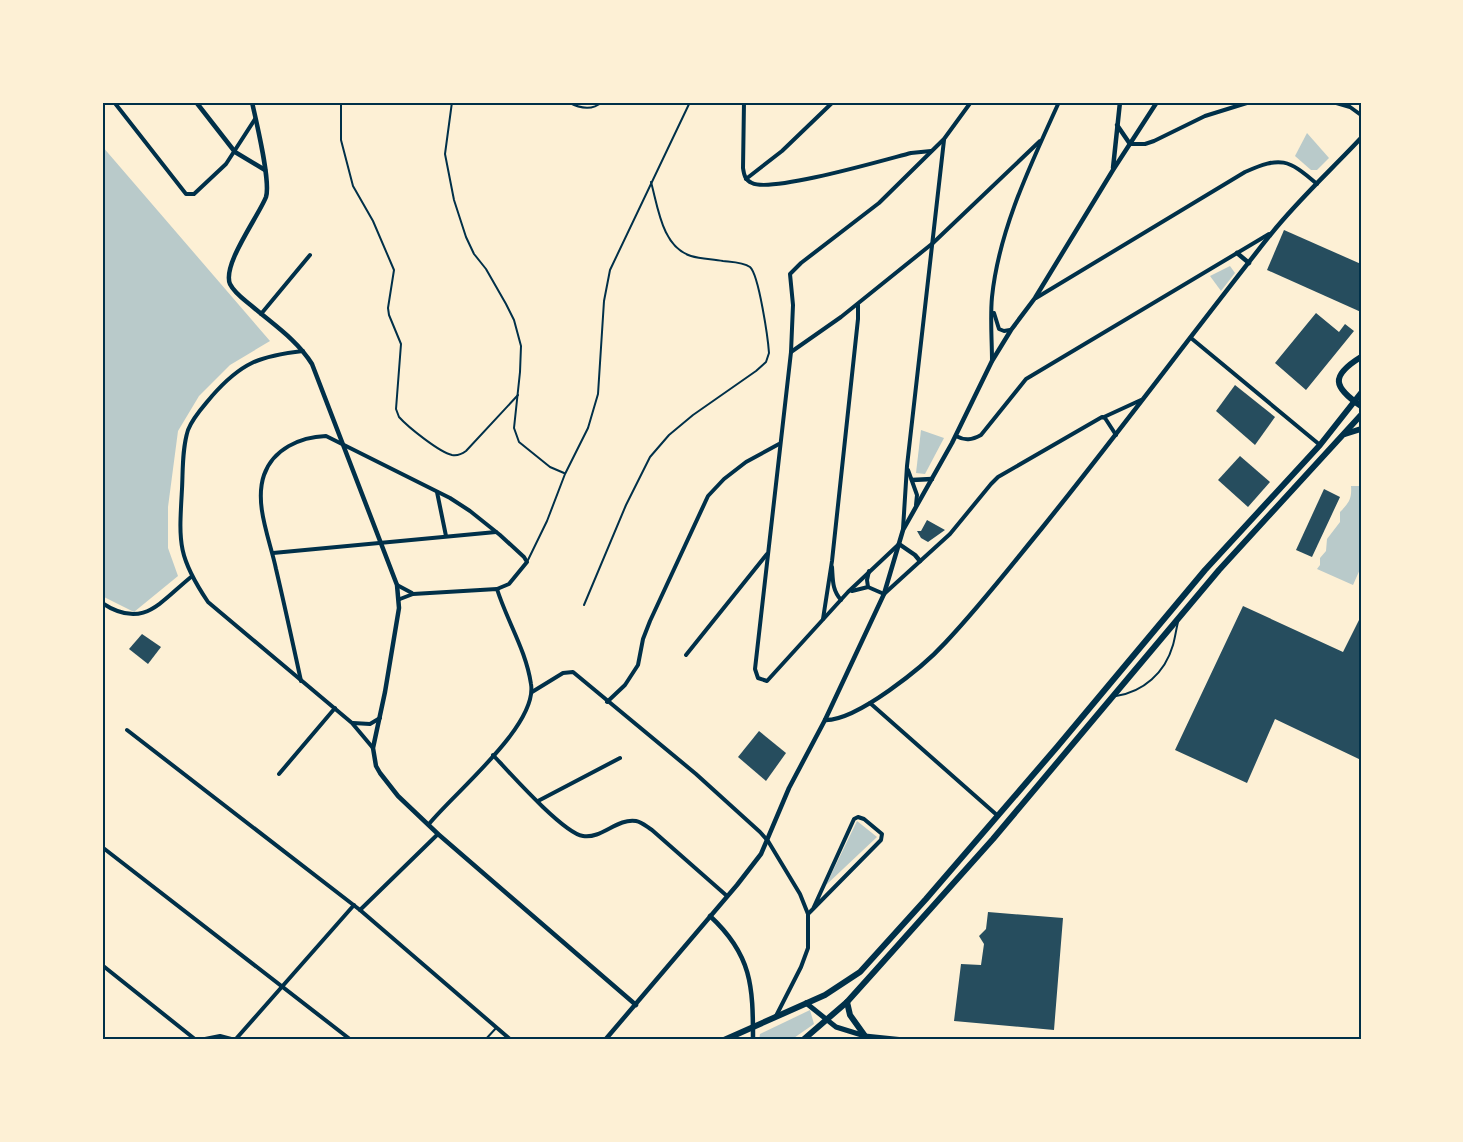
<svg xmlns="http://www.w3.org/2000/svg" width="1463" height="1142" font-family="'Asap Condensed',sans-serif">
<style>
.green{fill:#b9caca}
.building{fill:#264d5e}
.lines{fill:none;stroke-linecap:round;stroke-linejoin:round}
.service{stroke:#003049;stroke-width:2}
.minor{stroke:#003049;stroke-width:4}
.tertiary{stroke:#003049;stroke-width:4.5}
.secondary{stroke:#003049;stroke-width:5}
.primary{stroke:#003049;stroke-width:6}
.neatline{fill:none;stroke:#003049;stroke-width:2}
</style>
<rect width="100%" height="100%" fill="#fdf0d5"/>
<g class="green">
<path d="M1307,133L1329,158L1317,170H1311L1295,156Z"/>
<path d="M102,146L270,341L230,365L199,396L178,431L168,507V548L178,576L134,612L102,596Z"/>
<path d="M1230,266L1235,273L1221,291L1210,276Z"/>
<path d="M921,430L944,438L925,474L916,473Z"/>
<path d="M1351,486H1361V567L1353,585L1317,569L1320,565V558L1326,551L1327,539L1340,522V512C1349,503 1352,499 1351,486Z"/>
<path d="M857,821L877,837L826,885Z"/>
<path d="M810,1010L814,1024L791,1040H759L760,1034Z"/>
</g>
<g class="building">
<path d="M1284,230L1361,264V312L1267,270Z"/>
<path d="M1316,313L1339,332L1345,324L1354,331L1306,390L1275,363Z"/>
<path d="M1235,385L1275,417L1255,445L1216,411Z"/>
<path d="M1240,456L1270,482L1248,507L1218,480Z"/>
<path d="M1324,489L1340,497L1312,557L1296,550Z"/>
<path d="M927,520L945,530L928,542L921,538L917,531H921Z"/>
<path d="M1243,606L1343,652L1361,616V760L1275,719L1247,783L1175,750Z"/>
<path d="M142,634L161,647L148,664L129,649Z"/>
<path d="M759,731L786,753L766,781L738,757Z"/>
<path d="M988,912L1063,918L1054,1030L954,1021L961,964L981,965L984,944L979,936L986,929Z"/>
</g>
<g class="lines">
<g class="service">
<path d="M341,102V140L353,186L373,221L394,270L388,308L389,315L401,344L396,409L399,417C408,427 439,452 452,455C457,456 462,454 466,451L518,395"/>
<path d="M452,102L445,154L454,200L466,237L474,254L486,269L506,304L514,320L521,346L520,372L514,428L519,442L550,467L564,473"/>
<path d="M568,102C579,108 592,111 602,102"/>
<path d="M528,560L547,521L565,474L588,428L598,394L604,301L610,270L690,102"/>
<path d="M584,605L626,505L650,457L669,435L693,415L756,371L766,362L769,353C768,339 759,275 750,267C743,262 732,262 723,261C713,259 701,259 691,256C662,247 658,207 651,182"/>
<path d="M1116,696C1143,692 1165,673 1173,645C1175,638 1176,630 1178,622"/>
<path d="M485,1040L497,1027"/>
</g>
<g class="minor">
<path d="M114,102L186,194H194L226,164L255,119"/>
<path d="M744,102L743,168C744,175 745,180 752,183C771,193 884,160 911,153L931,151"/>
<path d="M1333,102L1350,107L1361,115"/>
<path d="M1130,144H1145L1154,141L1205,116L1250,102"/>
<path d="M746,179L782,151L833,102"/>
<path d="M1036,298L1245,172C1281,156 1288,159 1317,184"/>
<path d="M994,313L999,329L1004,331L1010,330"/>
<path d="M261,314L310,255"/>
<path d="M1191,338L1320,445"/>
<path d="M303,351C259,356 241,363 212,396C203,407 193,417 188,430C182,449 183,470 182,489C179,542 177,556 208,602L352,723L373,748"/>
<path d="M791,352L841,317L933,243L1040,141"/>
<path d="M992,361C992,340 990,318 992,297C999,229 1031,164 1059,102"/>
<path d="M1104,417L1141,400"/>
<path d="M956,436C965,441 972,440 981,435L1026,379L1269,234"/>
<path d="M908,470L917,495L916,505"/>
<path d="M437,492L446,536"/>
<path d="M903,529L907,466L944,140"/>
<path d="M898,545L848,592L767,681L758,678L755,669L791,352L793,305L790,274L801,263L879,203L944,139L971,102"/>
<path d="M273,553L496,532"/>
<path d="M832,567C833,580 832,590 841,600"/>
<path d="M397,585L412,593"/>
<path d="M868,587L867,580L869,571"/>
<path d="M852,591L868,587L884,594L950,534L991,484L998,477L1102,417L1105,418L1116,435"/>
<path d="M400,599L413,594L497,589C507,621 526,650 531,684C538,725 455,792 429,824"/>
<path d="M102,603C143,630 159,603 191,577"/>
<path d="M823,619L832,561L858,319V305"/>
<path d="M686,655L767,554"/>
<path d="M301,681C293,644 285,607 276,569C270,540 254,504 264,475C273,449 300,437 326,436L450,498L470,511L500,535L524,557L527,562L509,584L497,589"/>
<path d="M532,692L563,673L573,672L696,774L760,832L768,841L800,894L808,914V948L801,967L776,1016"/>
<path d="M607,702L625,685L638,665L643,639L650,621L708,496L724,479L746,462L779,444"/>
<path d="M870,703L998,816"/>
<path d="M353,723L370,724L380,718"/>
<path d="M127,730L360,910L511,1040"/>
<path d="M493,755C509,772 563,833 583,836C602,839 617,818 636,821C642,822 647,827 652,830L727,896"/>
<path d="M279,774L335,708"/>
<path d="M538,801L620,758"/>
<path d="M102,847L351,1040"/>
<path d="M360,910L438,834"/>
<path d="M808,914L813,909L881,840L882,834L864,819L858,817L854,819L813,909"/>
<path d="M102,965L196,1040"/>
<path d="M200,1040L220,1036L235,1040L354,905"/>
</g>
<g class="tertiary">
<path d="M196,102L235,152L265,170"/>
<path d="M252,102C256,121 271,181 266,197C258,217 222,265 230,284C235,294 245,300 253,307C274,325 297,340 312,364L397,585L399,608L385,692L373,748L376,766L380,773L398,796L438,834L636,1005"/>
<path d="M1117,125L1130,144"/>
<path d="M1113,168L1120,102"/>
<path d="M1237,253L1249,263"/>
<path d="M912,480L932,479"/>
<path d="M899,544L915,555L920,561"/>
<path d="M825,720C857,721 924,666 945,643C980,606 1010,567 1042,528C1120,431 1194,331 1271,234C1298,200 1331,170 1361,138"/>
<path d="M710,916C752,955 753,986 753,1040"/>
<path d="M605,1040L737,885L761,854L789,788L825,720L884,594L903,530L952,443L992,361L1011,330L1035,298L1113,170L1157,102"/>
</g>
<path class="secondary" d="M806,1003L836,1027L865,1036L904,1040"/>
<g class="primary">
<path d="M1361,357C1330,376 1333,387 1361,406"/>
<path d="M1345,434L1361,429"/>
<path d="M847,1002L850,1015L865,1036"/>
<path d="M724,1040L825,995L860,972L926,899L1057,747L1205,570L1320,445L1361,393"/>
<path d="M803,1040L847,1002L874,972L993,839L1219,570L1361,415"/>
</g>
</g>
<rect width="1463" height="1142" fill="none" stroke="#fdf0d5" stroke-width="207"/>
<rect x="104" y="104" width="1256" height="934" class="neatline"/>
</svg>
